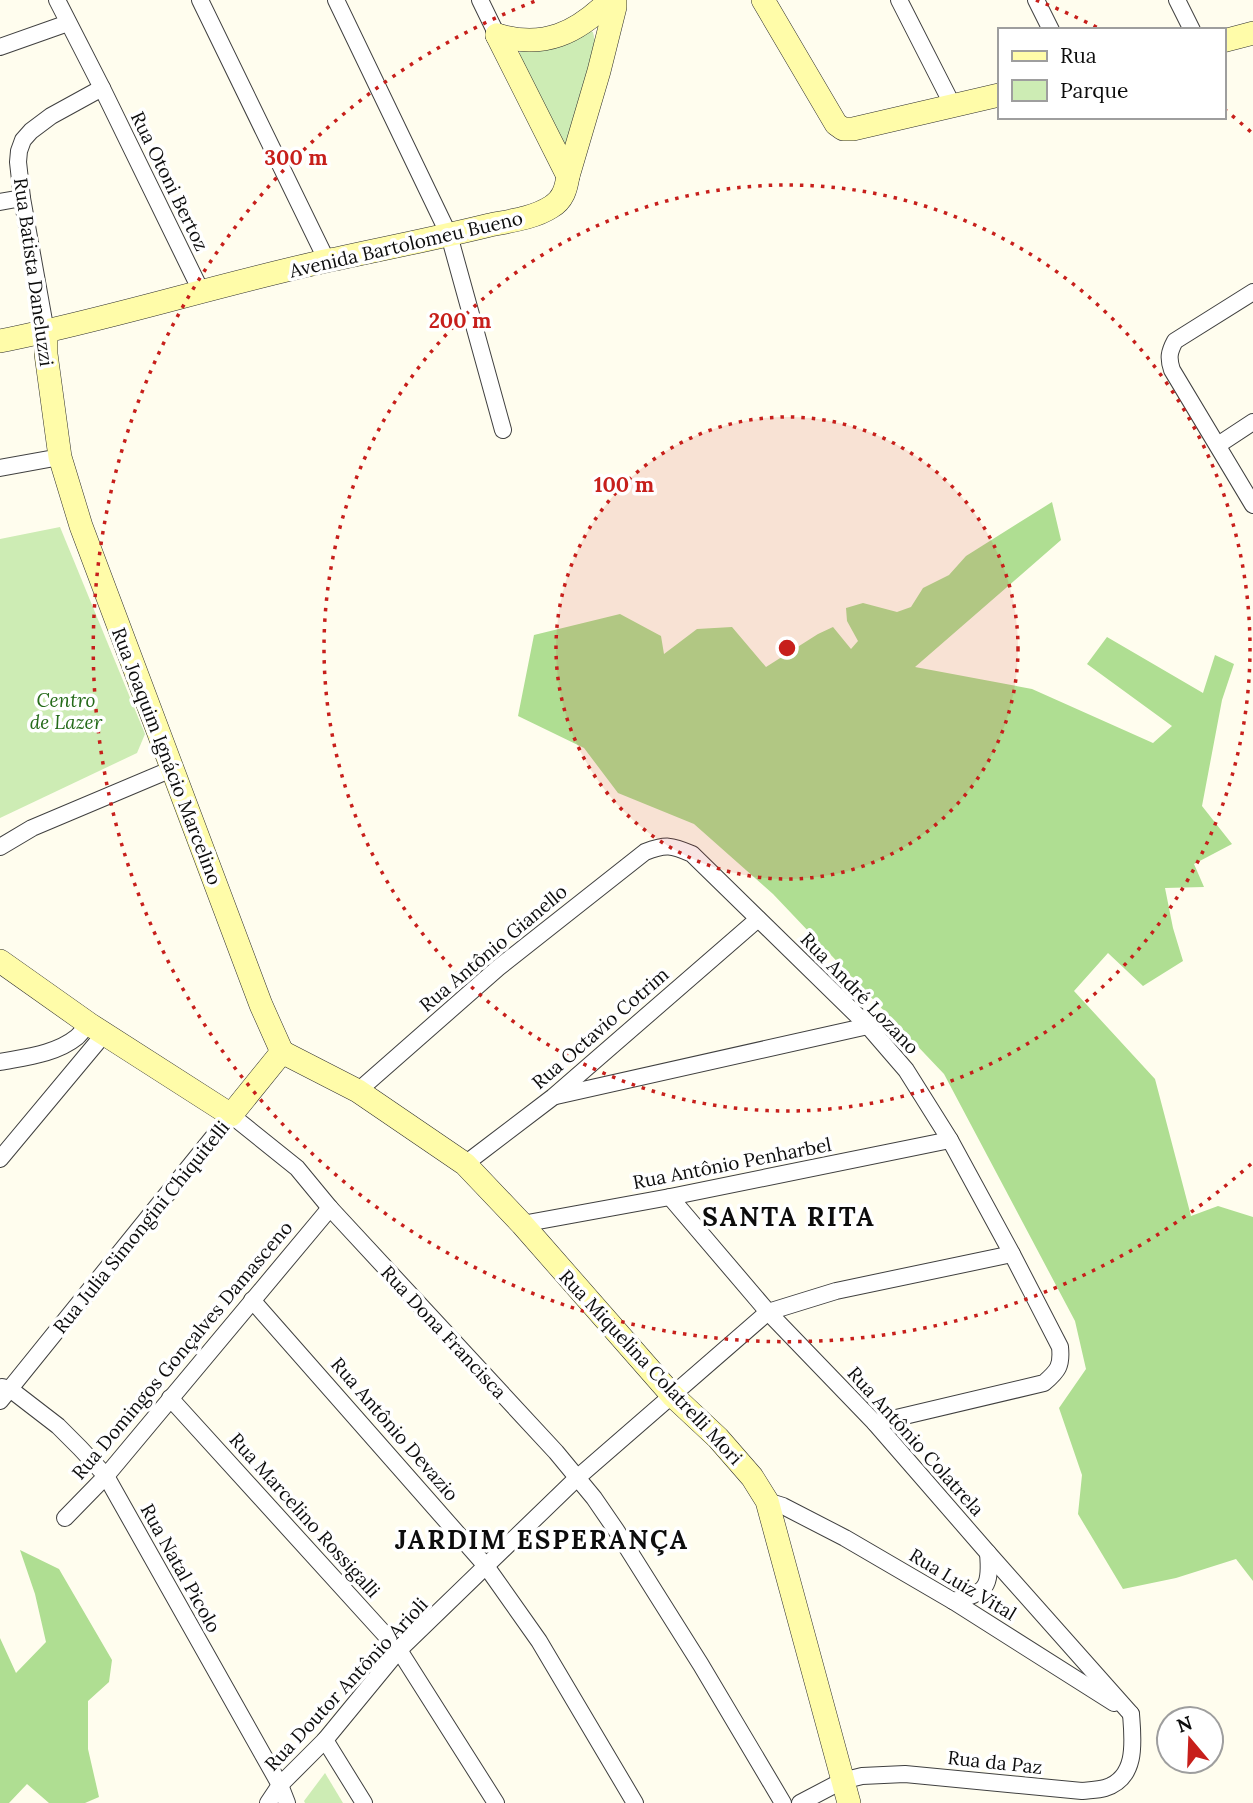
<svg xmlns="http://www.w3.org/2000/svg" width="1253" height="1803" font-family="Lora,serif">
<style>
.green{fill:#cdecb4}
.forest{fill:#afde92}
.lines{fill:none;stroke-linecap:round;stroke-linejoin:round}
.street-casing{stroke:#404040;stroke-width:18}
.secondary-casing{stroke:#2f2f2f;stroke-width:24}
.street{stroke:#fff;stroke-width:16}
.secondary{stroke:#fffca9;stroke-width:23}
.ring{fill:none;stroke:#c71f1b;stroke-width:3.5;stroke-dasharray:3.5 7}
.labels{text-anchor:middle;stroke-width:7;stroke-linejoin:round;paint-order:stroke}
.street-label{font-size:19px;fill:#0d0d0d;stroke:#fff}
.park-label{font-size:19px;font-style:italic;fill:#246a19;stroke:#fff}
.district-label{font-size:26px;font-weight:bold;letter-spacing:2px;fill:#0d0d0d;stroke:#fff}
.centre{fill:#c71f1b;stroke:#fff;stroke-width:3.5}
.ring-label{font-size:21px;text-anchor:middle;font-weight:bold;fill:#c71f1b;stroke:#fff;stroke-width:7;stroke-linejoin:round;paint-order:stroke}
</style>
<rect width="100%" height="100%" fill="#fffdee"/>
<g class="green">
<path d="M588,31L593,32L595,42L568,145H563L519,56L520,52Z"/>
<path d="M60,527L145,734L137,753L0,818V539Z"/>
<path d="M325,1773L343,1803H305L304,1801Z"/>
</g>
<g class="forest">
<path d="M1052,502L1061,540L915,667L1032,689L1153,743L1172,726L1087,664L1107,637L1203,693L1215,655L1234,664L1222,700L1202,806L1232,844L1194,864L1204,887L1165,888L1173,928L1183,961L1143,986L1108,953L1074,991L1155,1079L1191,1216L1218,1206L1253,1217V1581L1236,1559L1176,1578L1123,1589L1078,1514L1082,1475L1059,1408L1086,1369L1075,1321L944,1074L773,894L694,824L618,793L584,748L518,716L534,635L620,614L661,636L664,654L697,629L732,627L766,667L818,634L833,627L851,649L858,641L847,621L846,608L863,603L897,612L911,607L923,588L949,575L966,556Z"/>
<path d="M20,1550L59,1569L112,1660L109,1682L88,1701V1749L99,1797L85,1803H49L27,1784L9,1803H0V1638L16,1673L46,1642L35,1594Z"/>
</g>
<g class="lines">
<g class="street-casing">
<g id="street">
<path d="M57,0L102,88L201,291"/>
<path d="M200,0L327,261"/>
<path d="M336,0L449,235L503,430"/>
<path d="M480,0L497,35"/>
<path d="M899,0L953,106"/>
<path d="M1036,0L1051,30"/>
<path d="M1177,0L1192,30"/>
<path d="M0,47L68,23"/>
<path d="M0,202L22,198"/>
<path d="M1253,292L1175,341C1169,352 1168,358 1172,370L1253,505"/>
<path d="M46,332L22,198L18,162L19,151L23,140L31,131L51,116L102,88"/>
<path d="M1218,445L1253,422"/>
<path d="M0,468L60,457"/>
<path d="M0,847L32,828L172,769"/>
<path d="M0,1062C26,1057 56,1054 77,1037C81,1033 85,1028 89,1024"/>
<path d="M358,1091L498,968L645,852C666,844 671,845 692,854L868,1026L906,1070L950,1140L1012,1254L1060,1347C1062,1366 1058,1371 1044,1383L875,1423"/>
<path d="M556,1096L868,1026"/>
<path d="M0,1159L105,1033"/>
<path d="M465,1164L553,1097L758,919"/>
<path d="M670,1197L768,1312L875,1423L988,1553L1131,1714"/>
<path d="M522,1224L670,1197L950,1140"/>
<path d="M252,1300L486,1566L539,1641L635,1803"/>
<path d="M2,1387L10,1389L58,1426L80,1448L106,1476L280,1785L287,1803"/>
<path d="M170,1398L399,1650L496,1803"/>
<path d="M0,1401L231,1115L297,1168L330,1208L556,1452L594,1498L616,1530L701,1665L783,1803"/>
<path d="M767,1501L783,1506L845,1538L953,1601L1114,1703"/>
<path d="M65,1518L106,1476L330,1208"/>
<path d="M953,1601C987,1593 991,1587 988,1553"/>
<path d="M325,1740L364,1803"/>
<path d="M268,1803L280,1785L325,1740L399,1650L577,1478L768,1312L836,1291L1012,1254"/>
<path d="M800,1803L842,1781L862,1776L905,1774L1082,1791C1090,1790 1098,1790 1105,1788C1138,1778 1133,1740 1131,1714"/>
</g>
</g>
<g class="secondary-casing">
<g id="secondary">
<path d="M763,0L836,124L843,129H853L999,95"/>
<path d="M497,35L568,176"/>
<path d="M497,35C544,49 577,33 610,0"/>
<path d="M1223,41L1253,33"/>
<path d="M46,332V354L60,457L81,526L261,1005L282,1052"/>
<path d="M0,341C111,319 219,284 330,260C383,249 437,238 490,225C510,221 534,218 551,207C563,200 566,189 568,176L599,71L615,7V0"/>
<path d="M0,961L89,1024L231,1115L282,1052"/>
<path d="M282,1052L358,1091L465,1164L522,1224L672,1395L718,1438L752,1477L767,1501L849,1803"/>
</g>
</g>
<use href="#street" class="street"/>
<use href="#secondary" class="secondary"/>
</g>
<circle cx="787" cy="648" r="231" fill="#c71f1b" fill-opacity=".12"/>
<g class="ring">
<circle cx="787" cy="648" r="231"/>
<circle cx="787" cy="648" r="463"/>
<path d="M1251 1164A694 694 0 1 1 538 0M1036 0A694 694 0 0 1 1102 30M1224 109A694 694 0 0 1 1251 132"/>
</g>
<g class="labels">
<g class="street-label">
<text transform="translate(170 181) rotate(64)" y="7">Rua Otoni Bertoz</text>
<text transform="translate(406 244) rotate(-13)" y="7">Avenida Bartolomeu Bueno</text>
<text transform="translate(34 272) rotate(82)" y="7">Rua Batista Daneluzzi</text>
<text transform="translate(167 756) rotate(69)" y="7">Rua Joaquim Ignácio Marcelino</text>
<text transform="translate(493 948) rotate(-40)" y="7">Rua Antônio Gianello</text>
<text transform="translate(860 993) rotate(46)" y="7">Rua André Lozano</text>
<text transform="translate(600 1028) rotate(-41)" y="7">Rua Octavio Cotrim</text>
<text transform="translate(732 1163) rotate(-11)" y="7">Rua Antônio Penharbel</text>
<text transform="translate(141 1227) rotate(-51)" y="7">Rua Julia Simongini Chiquitelli</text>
<text transform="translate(444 1332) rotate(47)" y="7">Rua Dona Francisca</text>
<text transform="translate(182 1350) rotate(-50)" y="7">Rua Domingos Gonçalves Damasceno</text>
<text transform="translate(651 1367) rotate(47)" y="7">Rua Miquelina Colatrelli Mori</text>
<text transform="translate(395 1429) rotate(49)" y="7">Rua Antônio Devazio</text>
<text transform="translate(916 1441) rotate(48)" y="7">Rua Antônio Colatrela</text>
<text transform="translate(305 1515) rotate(48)" y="7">Rua Marcelino Rossigalli</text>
<text transform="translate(181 1568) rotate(61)" y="7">Rua Natal Picolo</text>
<text transform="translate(963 1584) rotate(31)" y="7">Rua Luiz Vital</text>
<text transform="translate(346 1684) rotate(-47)" y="7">Rua Doutor Antônio Arioli</text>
<text transform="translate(995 1762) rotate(6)" y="7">Rua da Paz</text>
</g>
<g class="park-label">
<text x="66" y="707">Centro<tspan x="66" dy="22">de Lazer</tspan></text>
</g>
<g class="district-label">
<text x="789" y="1226">SANTA RITA</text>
<text x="542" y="1549">JARDIM ESPERANÇA</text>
</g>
</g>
<circle cx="787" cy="648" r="10" class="centre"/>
<g class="ring-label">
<text x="296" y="165">300 m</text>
<text x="460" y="328">200 m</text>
<text x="624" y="492">100 m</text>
</g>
<rect x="998" y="28" width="228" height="91" fill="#ffffff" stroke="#9e9e9e" stroke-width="2"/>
<rect x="1012" y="51" width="35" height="10" fill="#fffca9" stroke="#9e9e9e" stroke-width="2"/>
<text x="1060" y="63" font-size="21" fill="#0d0d0d">Rua</text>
<rect x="1012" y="80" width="35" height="21" fill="#cdecb4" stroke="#9e9e9e" stroke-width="2"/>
<text x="1060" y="98" font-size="21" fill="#0d0d0d">Parque</text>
<g transform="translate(1190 1740) rotate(341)"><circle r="33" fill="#ffffff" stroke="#9e9e9e" stroke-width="2"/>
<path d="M0-5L12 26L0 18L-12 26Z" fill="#c71f1b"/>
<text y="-10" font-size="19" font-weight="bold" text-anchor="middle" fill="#0d0d0d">N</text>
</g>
</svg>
